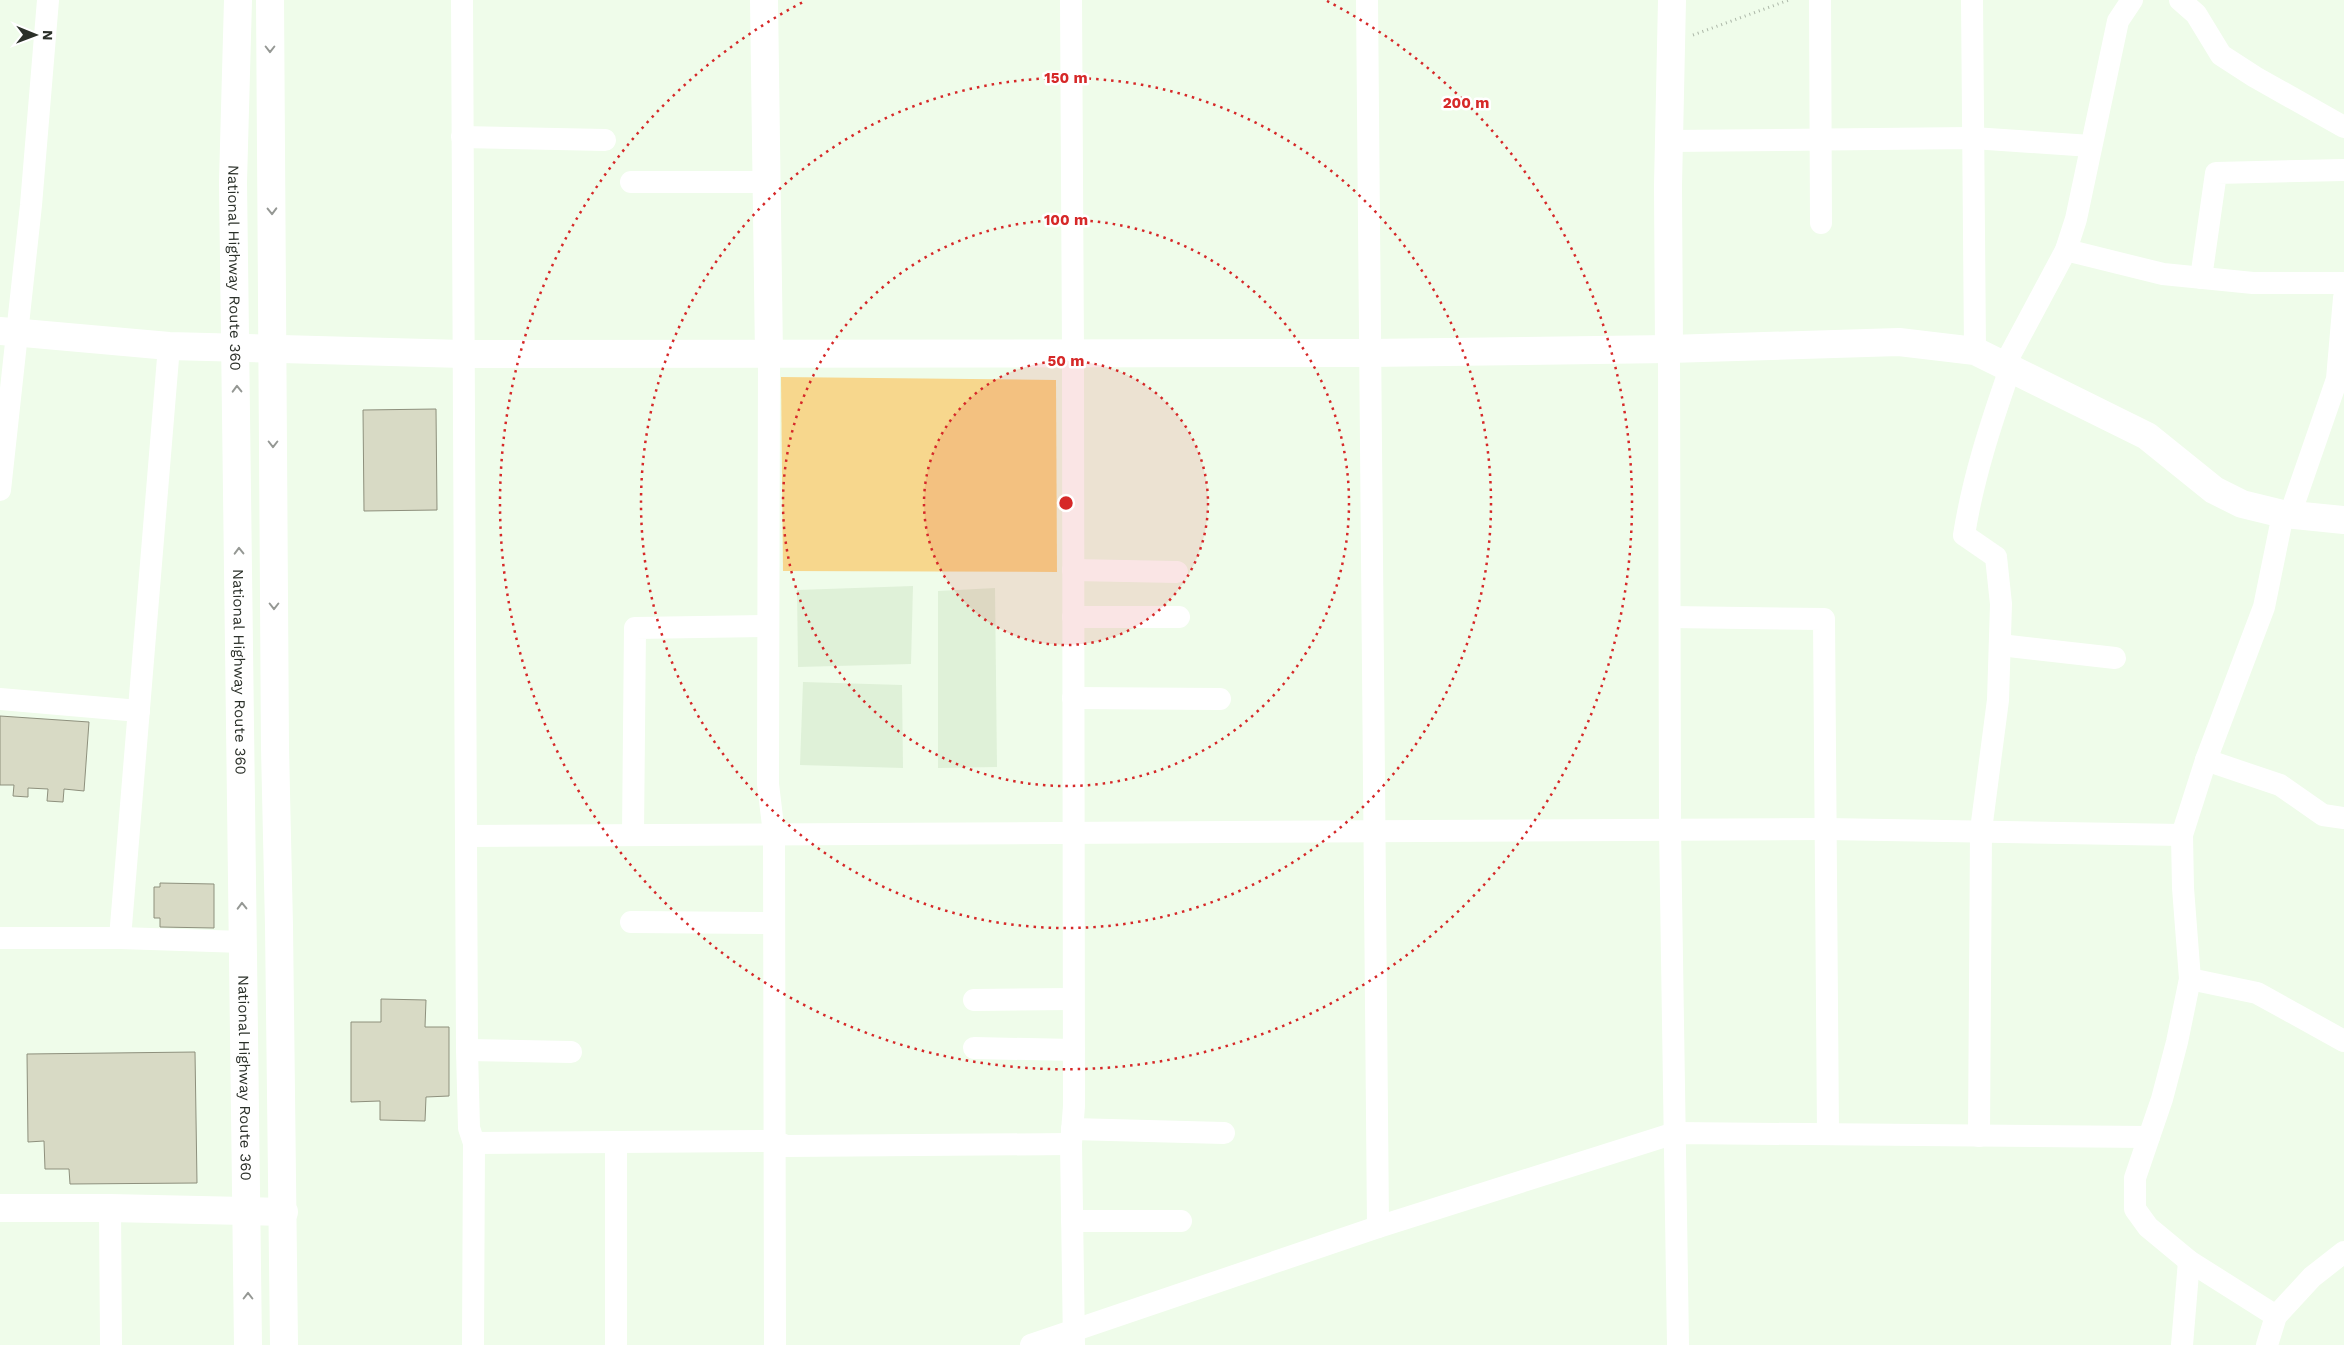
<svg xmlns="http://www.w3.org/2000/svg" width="2344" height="1345" font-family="'Work Sans',sans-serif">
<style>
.built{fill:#dff1d8}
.green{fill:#f7d78d}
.building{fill:#d8dac5;stroke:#8e907d}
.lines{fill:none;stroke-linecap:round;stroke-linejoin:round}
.path{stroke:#acb7a8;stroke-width:3;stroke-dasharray:1 4;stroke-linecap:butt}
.street{stroke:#fff;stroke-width:22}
.secondary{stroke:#fff;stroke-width:28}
.highway{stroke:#fff;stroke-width:28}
.oneway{stroke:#959894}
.ring{fill:none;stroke:#d62828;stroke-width:2.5;stroke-dasharray:2.5 5}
.labels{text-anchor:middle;stroke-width:5;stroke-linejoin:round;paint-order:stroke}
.street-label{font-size:15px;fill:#2b3029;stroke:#fff}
.centre{fill:#d62828;stroke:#fff;stroke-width:2.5}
.ring-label{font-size:15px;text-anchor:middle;font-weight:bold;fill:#d62828;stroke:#fff;stroke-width:5;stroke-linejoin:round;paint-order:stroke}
</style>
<rect width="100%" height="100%" fill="#effcea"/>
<g class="built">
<path d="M913,586L911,664L798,667L797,590Z"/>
<path d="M995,588L997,767L938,768V591Z"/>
<path d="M803,682L902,685L903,768L800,765Z"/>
</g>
<path class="green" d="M781,377L1056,380L1057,572L783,571Z"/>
<g class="building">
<path d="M436,409L437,510L364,511L363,410Z"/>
<path d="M0,716L89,722L84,791L64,789L63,802L47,801L48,789L28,788V797L13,796L14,785H0Z"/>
<path d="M160,883L214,884V928L160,927V918H154V887H160Z"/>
<path d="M381,999L426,1000L425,1027H449V1096L426,1097L425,1121L380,1120V1101L351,1102V1022H381Z"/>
<path d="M195,1052L197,1183L70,1184L69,1169H45L44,1141L28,1142L27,1054Z"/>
</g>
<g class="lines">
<path class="path" d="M1693,35L1789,0"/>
<g class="street">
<path d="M462,0L467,1050L469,1128L474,1143L473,1345"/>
<path d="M1071,0L1073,353L1074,1106L1071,1144L1074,1345"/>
<path d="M1367,0L1378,1227"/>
<path d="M1820,0L1821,223"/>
<path d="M1972,0L1975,351"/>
<path d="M2180,0L2196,14L2221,55L2255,77L2344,127"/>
<path d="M462,137L605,140"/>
<path d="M1670,141L1973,138L2091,146"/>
<path d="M631,182H767"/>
<path d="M2066,250L2163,274L2253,283H2344"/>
<path d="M2201,278L2216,173L2344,170"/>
<path d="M1669,349L1670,829L1678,1345"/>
<path d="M769,355L768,784L774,834L775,1345"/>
<path d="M2004,366L2066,250L2076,219L2118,21L2132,0"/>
<path d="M0,490L31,205L48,0"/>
<path d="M1073,570L1177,572"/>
<path d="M1073,617H1179"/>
<path d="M1670,617L1824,619L1828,1134"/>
<path d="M2000,645L2115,658"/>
<path d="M1073,698L1220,699"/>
<path d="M0,699L139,711"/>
<path d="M2206,760L2280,785L2323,815L2344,818"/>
<path d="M633,835L635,628L768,626"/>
<path d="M467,836L1826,829L2182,835"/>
<path d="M631,922L774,923"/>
<path d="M0,938H120L243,942"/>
<path d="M120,938L169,346"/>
<path d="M2190,979L2257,993L2344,1041"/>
<path d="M974,1000L1073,999"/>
<path d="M974,1048L1074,1050"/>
<path d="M467,1050L571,1052"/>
<path d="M1072,1129L1224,1133"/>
<path d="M1979,1136L1981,830L1998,700L2001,604L1996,557L1964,535C1973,478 1991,423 2010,369"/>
<path d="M616,1142V1345"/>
<path d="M474,1143L774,1141L786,1146L1071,1144"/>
<path d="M110,1208L111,1345"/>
<path d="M1072,1221H1181"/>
<path d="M2276,1316L2189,1261L2148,1227L2135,1209V1178L2162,1099L2177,1042L2190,979L2183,888L2182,835L2206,760L2264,607L2283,514L2292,509L2337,379L2344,298"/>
<path d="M1031,1345L1378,1227L1675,1133L2149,1137"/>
<path d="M2182,1345L2189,1261"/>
<path d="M2267,1345L2276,1316L2312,1277L2344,1252"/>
</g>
<g class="secondary">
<path d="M764,0L769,355"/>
<path d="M0,331L169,346L463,354L1369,353L1669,349L1899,342L1975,351L2147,436L2214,490L2242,504L2283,514L2344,520"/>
<path d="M1669,349L1668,186L1672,0"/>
<path d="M0,1208H110L284,1212"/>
</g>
<g class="highway">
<path id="s1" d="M238,0L233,182L248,1345"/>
<path d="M270,0L275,748L279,926L284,1345"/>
</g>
</g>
<defs><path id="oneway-chevron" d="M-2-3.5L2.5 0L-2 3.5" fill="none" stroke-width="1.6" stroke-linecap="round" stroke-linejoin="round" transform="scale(1.25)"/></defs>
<g class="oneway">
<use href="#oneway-chevron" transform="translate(270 49) rotate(90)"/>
<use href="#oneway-chevron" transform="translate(272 211) rotate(89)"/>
<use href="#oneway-chevron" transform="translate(237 389) rotate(-91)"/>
<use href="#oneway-chevron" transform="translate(273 444) rotate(90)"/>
<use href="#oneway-chevron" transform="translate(239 551) rotate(-91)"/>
<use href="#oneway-chevron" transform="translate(274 606) rotate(90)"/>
<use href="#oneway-chevron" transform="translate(242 906) rotate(-91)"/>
<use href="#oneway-chevron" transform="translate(248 1296) rotate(-90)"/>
</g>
<circle cx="1066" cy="503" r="142" fill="#d62828" fill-opacity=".12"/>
<g class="ring">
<circle cx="1066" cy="503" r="142"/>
<circle cx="1066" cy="503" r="283"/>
<circle cx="1066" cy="503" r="425"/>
<path d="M1327 1A566 566 0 1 1 805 1"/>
</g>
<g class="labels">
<g class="street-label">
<text dy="5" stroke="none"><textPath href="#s1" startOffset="268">National Highway Route 360</textPath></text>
<text dy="5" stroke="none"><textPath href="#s1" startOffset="672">National Highway Route 360</textPath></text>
<text dy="5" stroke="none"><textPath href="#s1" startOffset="1078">National Highway Route 360</textPath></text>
</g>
</g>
<circle cx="1066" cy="503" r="8" class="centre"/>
<g class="ring-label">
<text x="1066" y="83">150 m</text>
<text x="1466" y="108">200 m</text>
<text x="1066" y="225">100 m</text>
<text x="1066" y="366">50 m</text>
</g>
<g transform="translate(35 35) rotate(91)" stroke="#ffffff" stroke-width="4" paint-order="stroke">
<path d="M0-4L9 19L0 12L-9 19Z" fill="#2b3029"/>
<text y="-8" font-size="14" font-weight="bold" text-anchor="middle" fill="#2b3029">N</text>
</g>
</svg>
